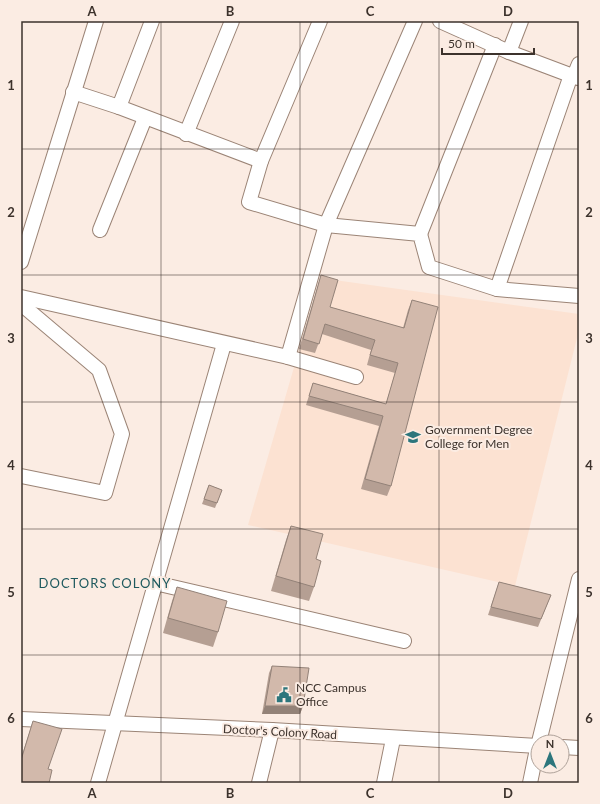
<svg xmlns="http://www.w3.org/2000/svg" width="600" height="804" font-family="Lato,sans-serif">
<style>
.built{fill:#fce2d2}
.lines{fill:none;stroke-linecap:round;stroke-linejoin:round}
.minor-casing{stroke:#9b8476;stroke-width:16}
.minor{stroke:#fff;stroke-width:14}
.wall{fill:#b59f93}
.shaded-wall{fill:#938278}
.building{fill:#d2b9ab;stroke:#938278}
.grid{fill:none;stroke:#3c322c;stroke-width:1;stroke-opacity:0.55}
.labels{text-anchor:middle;stroke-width:4;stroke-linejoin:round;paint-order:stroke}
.poi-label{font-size:12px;fill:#3c322c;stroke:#fbece3;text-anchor:start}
.street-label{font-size:12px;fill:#3c322c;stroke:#fbece3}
.neighbourhood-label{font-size:13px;letter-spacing:1px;fill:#1e595e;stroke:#fbece3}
.neatline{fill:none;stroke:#3c322c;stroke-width:1.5}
.grid-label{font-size:13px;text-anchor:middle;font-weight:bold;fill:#3c322c}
</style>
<rect width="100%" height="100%" fill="#fbece3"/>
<path class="built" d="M320,278L579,314V330L515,586L248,525Z"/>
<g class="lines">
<g class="minor-casing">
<g id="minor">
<path d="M320,21L261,161L249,202L326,225L420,234L429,267L497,289L579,296"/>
<path d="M440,21L509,52L578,78"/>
<path d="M509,52L521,21"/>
<path d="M574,76L579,64"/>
<path d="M73,92L119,107L261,161"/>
<path d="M119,107L152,21"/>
<path d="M186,134L232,21"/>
<path d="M100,230L145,118"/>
<path d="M420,234L495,45"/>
<path d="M21,262L96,21"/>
<path d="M497,289L571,75"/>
<path d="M21,297L288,357L356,377"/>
<path d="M21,304L99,370L122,434L105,493L21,476"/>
<path d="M288,357L326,225L415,21"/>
<path d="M155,583L404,641"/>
<path d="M21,719L272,730L538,746"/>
<path d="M539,742L579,579"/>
<path d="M562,747L579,748"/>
<path d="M98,783L224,344"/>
<path d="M259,783L272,730"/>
<path d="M384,783L393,739"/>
<path d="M530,783L538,744"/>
</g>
</g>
<use href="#minor" class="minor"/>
</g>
<g class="wall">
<path d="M321,275L330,307L403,328L408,310L412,300L391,486L387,496L361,489L379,426L306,405L313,383L386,404L395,373L367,365L371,350L322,334L315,353L299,349L318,285Z"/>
<path d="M209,485L222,490L215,508L202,504Z"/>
<path d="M291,526L316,559L314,587L309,601L271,591L286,540Z"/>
<path d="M499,582L551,595L538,627L488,615Z"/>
<path d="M177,587L218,632L213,647L163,633L172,601Z"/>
<path d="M272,666L303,706L300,714H262L269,673Z"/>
<path d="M33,721L21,783V758Z"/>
</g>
<path class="shaded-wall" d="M265,706H303L300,714H262Z"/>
<g class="building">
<path d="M321,275L338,280L330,307L404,328L412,300L438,307L391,486L365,479L383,416L309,396L313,383L386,404L398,363L370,355L375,340L325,324L319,344L303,339Z"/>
<path d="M209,485L222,490L217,503L204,499Z"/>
<path d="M291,526L323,534L316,559L321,561L314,587L276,576Z"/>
<path d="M499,582L551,595L541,619L491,607Z"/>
<path d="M177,587L227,601L218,632L168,618Z"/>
<path d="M272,666L309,668L303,706H265Z"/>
<path d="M33,721L62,729L48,769L52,770L49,783H21V760Z"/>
</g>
<path class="grid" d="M161,21V783M300,21V783M439,21V783M21,149H579M21,275H579M21,402H579M21,529H579M21,655H579"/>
<defs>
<g id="university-bare" transform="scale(1.2)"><path d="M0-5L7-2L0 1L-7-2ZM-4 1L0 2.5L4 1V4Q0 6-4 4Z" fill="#2d767c" stroke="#fbece3" stroke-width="2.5" paint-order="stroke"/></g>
<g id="civic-bare" transform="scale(1.2)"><path d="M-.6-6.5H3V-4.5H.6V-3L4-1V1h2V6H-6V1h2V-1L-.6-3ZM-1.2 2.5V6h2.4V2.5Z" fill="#2d767c" stroke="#fbece3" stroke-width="2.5" paint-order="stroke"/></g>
</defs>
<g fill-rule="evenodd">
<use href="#university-bare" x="413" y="437"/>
<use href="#civic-bare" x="284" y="695"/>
</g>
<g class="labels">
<g class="poi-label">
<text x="425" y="434">Government Degree<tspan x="425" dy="14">College for Men</tspan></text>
<text x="296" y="692">NCC Campus<tspan x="296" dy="14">Office</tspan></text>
</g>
<g class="street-label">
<text transform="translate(280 732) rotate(3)" y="4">Doctor's Colony Road</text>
</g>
<g class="neighbourhood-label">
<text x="105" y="588">DOCTORS COLONY</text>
</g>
</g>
<rect width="600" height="804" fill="none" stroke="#fbece3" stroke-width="44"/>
<g transform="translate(550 754)"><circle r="19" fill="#fbece3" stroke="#afa29a"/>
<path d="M0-3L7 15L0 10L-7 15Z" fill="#2d767c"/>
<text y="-6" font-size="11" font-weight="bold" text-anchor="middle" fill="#3c322c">N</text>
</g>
<path d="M442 48v6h92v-6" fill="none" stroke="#3c322c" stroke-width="2"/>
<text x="448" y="48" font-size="12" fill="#3c322c" stroke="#fbece3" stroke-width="3" paint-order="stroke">50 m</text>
<rect x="22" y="22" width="556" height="760" class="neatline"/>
<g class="grid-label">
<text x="92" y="16">A</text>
<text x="230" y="16">B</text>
<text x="370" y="16">C</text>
<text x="508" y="16">D</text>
<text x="11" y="90">1</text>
<text x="589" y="90">1</text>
<text x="11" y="217">2</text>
<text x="589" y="217">2</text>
<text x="11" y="343">3</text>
<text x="589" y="343">3</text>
<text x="11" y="470">4</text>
<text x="589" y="470">4</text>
<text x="11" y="597">5</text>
<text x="589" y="597">5</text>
<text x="11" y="723">6</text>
<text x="589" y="723">6</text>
<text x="92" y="798">A</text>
<text x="230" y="798">B</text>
<text x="370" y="798">C</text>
<text x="508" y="798">D</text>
</g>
</svg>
